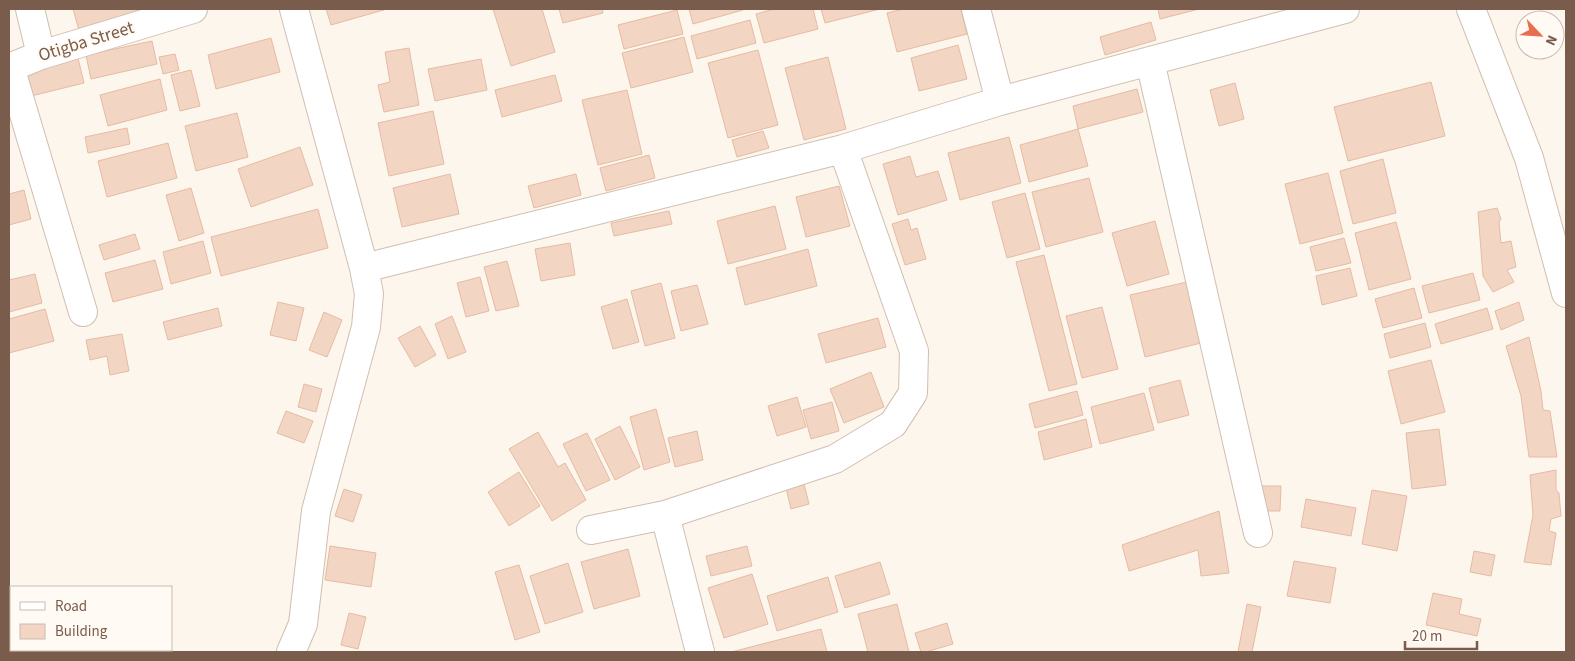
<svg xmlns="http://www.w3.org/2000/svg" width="1575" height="661" font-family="'Source Sans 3',sans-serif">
  <rect width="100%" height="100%" fill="#fdf6ec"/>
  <!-- building -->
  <path fill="#f3d5c3" stroke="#e6bba3" d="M73 9H149L79 30Z
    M326 9H387L331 25Z
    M493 9H542L555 52 511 66Z
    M559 9H602L603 13 563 23Z
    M689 9H743V10L693 24Z
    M774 9H813L818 29 764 43 756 14Z
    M821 9H880L825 23Z
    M903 9H961L967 34 897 52 887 13Z
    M1158 9H1199L1160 19Z
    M677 10 683 34 624 49 618 25Z
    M750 20 756 43 697 59 691 36Z
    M1151 22 1156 40 1105 55 1100 37Z
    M684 37 693 72 631 88 622 53Z
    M271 38 280 72 216 89 208 55Z
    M152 41 157 64 91 79 86 55Z
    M958 45 967 79 919 91 911 58Z
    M409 48 419 105 384 112 378 85 390 82 385 52Z
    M758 50 778 125 728 138 708 63Z
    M175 54 179 70 163 74 159 57Z
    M828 57 846 129 804 140 785 68Z
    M78 58 84 83 31 96 26 72Z
    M481 59 487 90 435 101 428 69Z
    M191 70 200 106 180 111 171 75Z
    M555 75 562 101 502 117 495 90Z
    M160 79 167 110 108 126 100 95Z
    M1431 82 1445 136 1348 161 1334 107Z
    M1235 83 1244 119 1219 126 1210 90Z
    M1137 89 1143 112 1078 129 1073 106Z
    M627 90 642 154 598 165 582 100Z
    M433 111 444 164 389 176 378 123Z
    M237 113 248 157 196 171 185 126Z
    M127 128 130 144 88 153 85 137Z
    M1078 129 1088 166 1029 182 1020 145Z
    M763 131 769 148 737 157 732 140Z
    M1009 137 1021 183 960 200 948 153Z
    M168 143 177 178 107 197 98 161Z
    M300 147 313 185 251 207 238 169Z
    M649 155 655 178 606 191 600 168Z
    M910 156 916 177 938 171 947 200 898 215 883 164Z
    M1383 159 1396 213 1353 224 1340 171Z
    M1328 173 1343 233 1300 244 1285 184Z
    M450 174 459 214 402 227 393 188Z
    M576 174 581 195 534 208 528 186Z
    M1089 178 1103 232 1046 247 1032 192Z
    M839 186 850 226 806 237 796 197Z
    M191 188 204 233 179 241 166 195Z
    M24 190 31 219 9 225V194Z
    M1025 193 1040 249 1007 258 992 202Z
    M775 206 786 249 728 264 717 221Z
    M1497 208 1501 219 1499 222 1501 243 1511 241 1516 267 1507 270 1514 282 1493 292 1483 276 1478 212Z
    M318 209 328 248 221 276 211 237Z
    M669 211 672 224 614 236 611 223Z
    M908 219 911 230 917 228 926 259 905 265 892 224Z
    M1155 221 1169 274 1127 286 1112 233Z
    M1396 222 1411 279 1369 290 1355 233Z
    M135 234 140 249 104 260 99 245Z
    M1344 238 1351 263 1316 271 1310 247Z
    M203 241 211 273 171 284 163 252Z
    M570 243 575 275 541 281 535 249Z
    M808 249 817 286 745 305 736 268Z
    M1044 255 1077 384 1049 391 1016 262Z
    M155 260 163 289 113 302 105 273Z
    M507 261 519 306 496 311 484 267Z
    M1350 268 1357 296 1322 305 1316 276Z
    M1473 273 1480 300 1429 313 1422 286Z
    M35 274 42 303 9 312V280Z
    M480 277 489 311 466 317 457 283Z
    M1187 282 1201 343 1145 357 1130 295Z
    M661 283 675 338 645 346 631 291Z
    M697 285 708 324 681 331 671 291Z
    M1414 288 1422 318 1383 328 1375 299Z
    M627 299 639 342 613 349 601 307Z
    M278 302 304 308 296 341 270 335Z
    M1519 302 1524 320 1501 330 1495 311Z
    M1102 307 1118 369 1082 378 1066 316Z
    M218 308 222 326 168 340 163 322Z
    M1487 308 1493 329 1441 344 1435 324Z
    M45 309 54 341 9 353V319Z
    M324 312 342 320 327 357 309 350Z
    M452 316 466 352 448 359 435 324Z
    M878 318 886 347 826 363 818 334Z
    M1425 323 1431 347 1390 358 1384 334Z
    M420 326 436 355 415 367 398 338Z
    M122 334 129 371 110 375 107 356 90 360 86 340Z
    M1529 337 1541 391 1543 410 1550 411 1557 457H1529L1521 396 1506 346Z
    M1431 360 1445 412 1401 424 1388 371Z
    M871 372 884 407 844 423 830 389Z
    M1180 380 1189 415 1158 423 1149 388Z
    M304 384 322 389 316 412 298 407Z
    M1077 391 1083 415 1035 428 1029 404Z
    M1144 393 1154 430 1100 444 1091 407Z
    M797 397 806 427 777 436 768 406Z
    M832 402 839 431 811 439 803 410Z
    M656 409 670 462 644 470 630 417Z
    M286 411 313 421 304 443 277 433Z
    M1086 419 1092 447 1044 460 1038 432Z
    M620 426 640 467 615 480 595 439Z
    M1439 429 1446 485 1412 489 1406 433Z
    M697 431 703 460 675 467 668 438Z
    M538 432 558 467 565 463 586 500 552 521 509 449Z
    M587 433 610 480 586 491 563 444Z
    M1556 470V490L1559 493 1561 516 1551 519 1549 531 1556 533 1551 565 1524 562 1533 515 1530 475Z
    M519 472 540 506 509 526 488 492Z
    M804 484 809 504 791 509 786 488Z
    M1259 486H1281L1280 511H1258Z
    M344 489 362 495 353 522 335 516Z
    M1372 490 1407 496 1397 551 1362 544Z
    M1306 499 1356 508 1351 536 1301 527Z
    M1219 511 1229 573 1201 576 1198 550 1129 571 1122 545Z
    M330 546 376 553 371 587 325 580Z
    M747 546 752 566 711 576 706 556Z
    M628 549 640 596 594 609 581 562Z
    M1474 551 1495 555 1491 576 1470 572Z
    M1294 561 1336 568 1330 603 1287 596Z
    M880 562 890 594 845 608 835 576Z
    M568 563 583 612 545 624 530 576Z
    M519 565 540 632 515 640 495 572Z
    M752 574 768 624 724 638 708 588Z
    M828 577 838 612 777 631 767 596Z
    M1433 593 1462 599 1459 614 1481 619 1477 636 1426 625Z
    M897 604 909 652H868L858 614Z
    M1247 604 1261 607 1252 652H1238Z
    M349 613 366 617 358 649 341 645Z
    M947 623 953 644 926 652H921L915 633Z
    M821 629 827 652H731Z"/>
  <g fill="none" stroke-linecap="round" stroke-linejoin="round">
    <!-- minor casing -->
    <g stroke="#d1beb0" stroke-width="30">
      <path id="minor" d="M30 9 41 55
        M976 9 1000 101
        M1471 9 1529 158 1566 293
        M1150 61 1258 533
        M10 67 83 312
        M9 68 41 55 193 9
        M364 268 843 149 1000 101 1345 9
        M665 515 700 652
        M591 530 665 515 835 459 893 424 913 393 914 351 843 149
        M291 652 303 624 316 511 366 327 369 294 364 268 294 9"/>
    </g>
    <!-- minor -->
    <use href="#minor" stroke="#fff" stroke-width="28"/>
  </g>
  <g text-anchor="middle" stroke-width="4" stroke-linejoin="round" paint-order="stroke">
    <!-- street labels -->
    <g font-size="18" fill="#7a5c4d" stroke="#fffaf3">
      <text transform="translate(86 41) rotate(-17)" y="6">Otigba Street</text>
    </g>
  </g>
  <!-- border -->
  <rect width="1575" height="661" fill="none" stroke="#7a5c4d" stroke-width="20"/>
  <!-- legend -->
  <rect x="10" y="586" width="162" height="65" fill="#fffaf3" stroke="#cabbb1"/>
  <rect x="20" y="602" width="25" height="8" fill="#ffffff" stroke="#cabbb1"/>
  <text x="55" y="611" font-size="15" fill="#7a5c4d">Road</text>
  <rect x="20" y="624" width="25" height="15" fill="#f3d5c3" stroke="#cabbb1"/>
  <text x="55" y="636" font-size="15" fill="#7a5c4d">Building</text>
  <!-- north arrow -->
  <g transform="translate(1540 35) rotate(115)"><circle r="24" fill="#fffaf3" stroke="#cabbb1"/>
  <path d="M0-4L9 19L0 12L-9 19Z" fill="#e76f51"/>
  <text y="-8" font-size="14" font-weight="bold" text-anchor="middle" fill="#7a5c4d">N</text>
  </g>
  <!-- scale -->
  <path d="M1405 641v8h72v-8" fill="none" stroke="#7a5c4d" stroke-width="2.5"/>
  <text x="1412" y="641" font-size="15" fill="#7a5c4d" stroke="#fffaf3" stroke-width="4" paint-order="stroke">20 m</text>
</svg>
